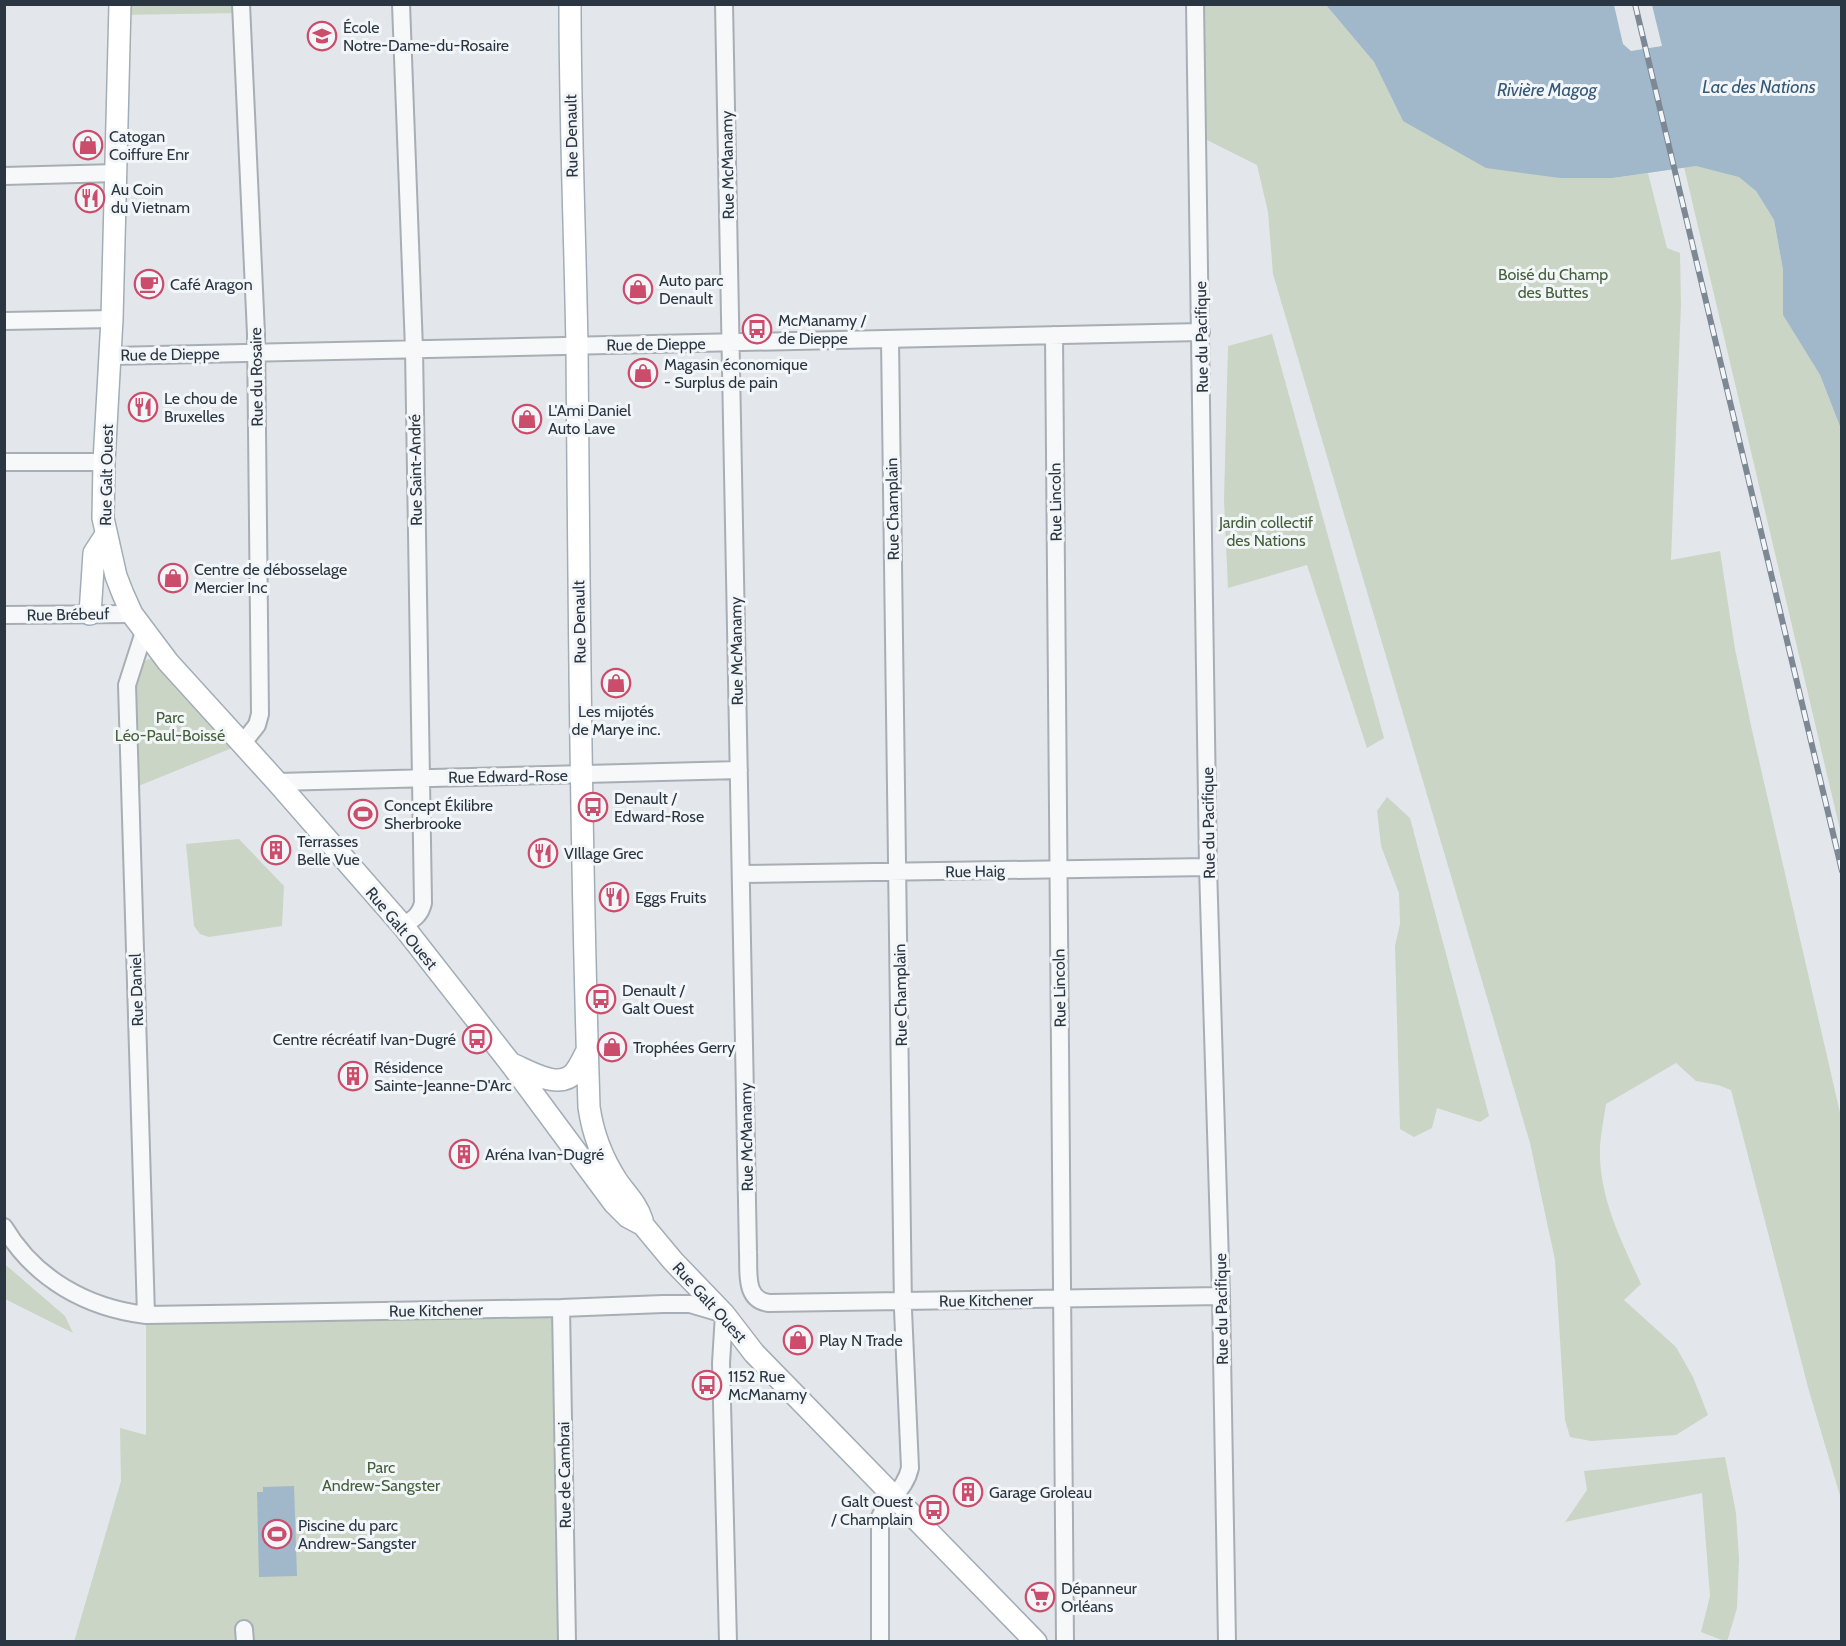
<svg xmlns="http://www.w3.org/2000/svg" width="1846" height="1646" font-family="Cabin,sans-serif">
  <rect width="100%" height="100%" fill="#e3e7eb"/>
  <!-- green -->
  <path fill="#cad5c5" d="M120 5H241V13L120 15Z
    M1195 5H1326L1374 62 1403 121 1560 178H1613L1648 173 1667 248 1680 253 1681 304 1671 560 1720 551 1735 649 1752 730 1841 1117V1499L1809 1391 1731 1090 1718 1085 1696 1081 1676 1063 1606 1104C1604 1118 1601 1132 1600 1146 1598 1196 1621 1240 1641 1284L1624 1300 1676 1347 1693 1377 1708 1415 1676 1435 1591 1441 1570 1437 1565 1420 1555 1260 1530 1143 1273 274 1268 212 1257 165 1197 135Z
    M1696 166 1739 176 1756 191 1774 220 1783 270V315L1820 375 1841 429V834L1684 167Z
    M1272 334 1384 738 1367 748 1307 565 1228 588 1224 500 1228 346Z
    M149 659 168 662 242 744 131 789 134 666Z
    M1387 797 1410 818 1489 1116 1480 1122 1437 1108 1432 1128 1414 1137 1400 1129 1395 946 1400 924 1399 893 1381 846 1377 811Z
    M239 839 284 886 282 926 209 937 200 934 194 926 186 844Z
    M7 1266 65 1316 73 1333 5 1299V1267Z
    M561 1308 567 1641 74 1642 121 1481 120 1428 146 1435V1315Z
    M1725 1457 1736 1513 1739 1559 1737 1608 1727 1642 1701 1632 1710 1596 1702 1493 1565 1522 1587 1490 1584 1471Z"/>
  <!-- water -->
  <path fill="#a0b8ca" d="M1326 5H1614L1623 44 1631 51 1662 46 1652 5H1841V429L1820 375 1783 315V270L1774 220 1756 191 1739 177 1696 166 1613 178H1560L1486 168 1403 121 1374 62Z
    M294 1486 297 1576 259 1577 257 1492H263V1487Z"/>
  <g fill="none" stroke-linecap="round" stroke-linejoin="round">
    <!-- minor casing -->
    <g stroke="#a8aeb5" stroke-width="20">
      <path id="minor" d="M241 4 256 334 260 714 257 725 242 744
        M401 4 414 349 423 903C420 916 413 919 403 926
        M724 4 748 1253C749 1272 744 1300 769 1303L1221 1296
        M1195 4 1208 867 1221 1296 1227 1642
        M4 176 116 173
        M4 321 112 319
        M1054 335 1065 1642
        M111 356 1201 332
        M4 462H104
        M4 615 132 614
        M144 632 127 685 146 1315
        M277 782 739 770
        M741 874 1208 867
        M4 1227C35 1279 87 1308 146 1315L561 1308 663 1304H690L724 1314 721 1363 728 1642
        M561 1308 567 1642
        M244 1629 245 1642
        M880 1642V1517C889 1497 905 1490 910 1468L903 1310 890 339"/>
    </g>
    <!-- major casing -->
    <g stroke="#a3adb7" stroke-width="24">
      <path id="major" d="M120 4 112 319 104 462 103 518 116 576 123 594 132 614 168 662 277 782 403 926 511 1064 614 1203 628 1217 643 1225 673 1261 724 1314 754 1353 1036 1642
        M570 4C570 119 575 234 577 348 579 601 581 854 589 1107 593 1135 602 1158 617 1181 626 1194 637 1204 642 1220
        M90 614 94 553 105 536
        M512 1064C529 1071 560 1091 575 1072 580 1066 583 1058 587 1051"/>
    </g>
    <!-- minor -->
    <use href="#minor" stroke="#f6f8f9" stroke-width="16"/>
    <!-- major -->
    <use href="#major" stroke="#fff" stroke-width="21"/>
    <!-- rail casing -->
    <g stroke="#7d8895" stroke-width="6">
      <path id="rail" d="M1635 4 1842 871"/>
    </g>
    <!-- rail -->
    <use href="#rail" stroke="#f3f6f8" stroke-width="4" stroke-dasharray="11" stroke-linecap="butt"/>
  </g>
  <!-- icons -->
  <defs>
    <g id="school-ring" transform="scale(1.5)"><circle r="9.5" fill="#f3f6f8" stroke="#cc4c6c" stroke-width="1.5"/><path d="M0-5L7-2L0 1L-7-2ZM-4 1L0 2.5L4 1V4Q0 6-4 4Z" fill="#cc4c6c"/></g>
    <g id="shop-ring" transform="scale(1.5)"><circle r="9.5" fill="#f3f6f8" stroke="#cc4c6c" stroke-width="1.5"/><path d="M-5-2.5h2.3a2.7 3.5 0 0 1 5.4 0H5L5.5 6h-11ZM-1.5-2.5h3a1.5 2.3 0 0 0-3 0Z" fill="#cc4c6c"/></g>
    <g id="restaurant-ring" transform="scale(1.5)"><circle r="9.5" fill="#f3f6f8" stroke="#cc4c6c" stroke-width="1.5"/><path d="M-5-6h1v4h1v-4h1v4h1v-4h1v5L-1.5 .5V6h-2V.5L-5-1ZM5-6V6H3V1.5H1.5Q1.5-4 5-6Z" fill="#cc4c6c"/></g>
    <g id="cafe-ring" transform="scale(1.5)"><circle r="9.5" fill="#f3f6f8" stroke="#cc4c6c" stroke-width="1.5"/><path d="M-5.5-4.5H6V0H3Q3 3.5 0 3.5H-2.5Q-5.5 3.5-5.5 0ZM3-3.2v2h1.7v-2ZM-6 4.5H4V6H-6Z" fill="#cc4c6c"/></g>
    <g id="bus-ring" transform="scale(1.5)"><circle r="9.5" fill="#f3f6f8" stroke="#cc4c6c" stroke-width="1.5"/><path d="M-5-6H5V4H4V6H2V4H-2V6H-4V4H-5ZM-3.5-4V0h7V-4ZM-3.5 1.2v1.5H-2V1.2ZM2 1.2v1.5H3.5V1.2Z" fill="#cc4c6c"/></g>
    <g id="stadium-ring" transform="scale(1.5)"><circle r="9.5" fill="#f3f6f8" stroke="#cc4c6c" stroke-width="1.5"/><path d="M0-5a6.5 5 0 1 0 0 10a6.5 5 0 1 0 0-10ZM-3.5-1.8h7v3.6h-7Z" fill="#cc4c6c"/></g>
    <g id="building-ring" transform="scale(1.5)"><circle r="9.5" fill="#f3f6f8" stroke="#cc4c6c" stroke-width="1.5"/><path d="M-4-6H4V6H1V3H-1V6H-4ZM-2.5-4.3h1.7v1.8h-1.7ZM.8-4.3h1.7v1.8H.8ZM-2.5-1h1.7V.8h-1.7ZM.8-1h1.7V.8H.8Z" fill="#cc4c6c"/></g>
    <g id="supermarket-ring" transform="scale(1.5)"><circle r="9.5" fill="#f3f6f8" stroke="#cc4c6c" stroke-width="1.5"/><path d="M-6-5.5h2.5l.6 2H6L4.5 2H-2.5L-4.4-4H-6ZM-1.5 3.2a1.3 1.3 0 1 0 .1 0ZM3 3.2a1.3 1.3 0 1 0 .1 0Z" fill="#cc4c6c"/></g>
  </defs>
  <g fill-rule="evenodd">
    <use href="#school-ring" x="322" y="36"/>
    <use href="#shop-ring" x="88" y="145"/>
    <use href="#restaurant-ring" x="90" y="198"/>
    <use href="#cafe-ring" x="149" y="284"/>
    <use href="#shop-ring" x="638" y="289"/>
    <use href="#bus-ring" x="757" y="329"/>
    <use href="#shop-ring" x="643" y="373"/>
    <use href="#restaurant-ring" x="143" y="407"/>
    <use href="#shop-ring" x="527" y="419"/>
    <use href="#shop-ring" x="173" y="578"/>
    <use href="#shop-ring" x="616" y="683"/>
    <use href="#bus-ring" x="593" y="807"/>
    <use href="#stadium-ring" x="363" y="814"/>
    <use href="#building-ring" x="276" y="850"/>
    <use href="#restaurant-ring" x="543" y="853"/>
    <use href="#restaurant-ring" x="614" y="897"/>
    <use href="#bus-ring" x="601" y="999"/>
    <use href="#bus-ring" x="477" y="1039"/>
    <use href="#shop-ring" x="612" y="1047"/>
    <use href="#building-ring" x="353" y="1076"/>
    <use href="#building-ring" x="464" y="1154"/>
    <use href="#shop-ring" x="798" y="1340"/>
    <use href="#bus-ring" x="707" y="1385"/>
    <use href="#building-ring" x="968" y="1492"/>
    <use href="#bus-ring" x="934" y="1510"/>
    <use href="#stadium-ring" x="277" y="1534"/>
    <use href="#supermarket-ring" x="1040" y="1597"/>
  </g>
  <g text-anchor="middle" stroke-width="6" stroke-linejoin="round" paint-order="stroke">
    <!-- poi labels -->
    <g font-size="16" fill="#2b3643" stroke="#f3f6f8" text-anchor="start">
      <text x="343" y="33">École<tspan x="343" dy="18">Notre-Dame-du-Rosaire</tspan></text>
      <text x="109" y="142">Catogan<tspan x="109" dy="18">Coiffure Enr</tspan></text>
      <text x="111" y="195">Au Coin<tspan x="111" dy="18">du Vietnam</tspan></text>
      <text x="659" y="286">Auto parc<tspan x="659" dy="18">Denault</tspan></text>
      <text x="170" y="290">Café Aragon</text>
      <text x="778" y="326">McManamy /<tspan x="778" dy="18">de Dieppe</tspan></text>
      <text x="664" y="370">Magasin économique<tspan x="664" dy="18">- Surplus de pain</tspan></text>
      <text x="164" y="404">Le chou de<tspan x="164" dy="18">Bruxelles</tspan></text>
      <text x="548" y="416">L'Ami Daniel<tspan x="548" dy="18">Auto Lave</tspan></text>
      <text x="194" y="575">Centre de débosselage<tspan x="194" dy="18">Mercier Inc</tspan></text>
      <text x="616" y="717" text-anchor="middle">Les mijotés<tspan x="616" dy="18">de Marye inc.</tspan></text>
      <text x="614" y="804">Denault /<tspan x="614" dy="18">Edward-Rose</tspan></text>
      <text x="384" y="811">Concept Ékilibre<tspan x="384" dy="18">Sherbrooke</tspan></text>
      <text x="297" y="847">Terrasses<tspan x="297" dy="18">Belle Vue</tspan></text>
      <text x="564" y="859">VIllage Grec</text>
      <text x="635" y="903">Eggs Fruits</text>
      <text x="622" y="996">Denault /<tspan x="622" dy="18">Galt Ouest</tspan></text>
      <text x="456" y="1045" text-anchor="end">Centre récréatif Ivan-Dugré</text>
      <text x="633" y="1053">Trophées Gerry</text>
      <text x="374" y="1073">Résidence<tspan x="374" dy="18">Sainte-Jeanne-D'Arc</tspan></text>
      <text x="485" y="1160">Aréna Ivan-Dugré</text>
      <text x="819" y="1346">Play N Trade</text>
      <text x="728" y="1382">1152 Rue<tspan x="728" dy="18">McManamy</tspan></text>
      <text x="989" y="1498">Garage Groleau</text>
      <text x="913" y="1507" text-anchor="end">Galt Ouest<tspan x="913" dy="18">/ Champlain</tspan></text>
      <text x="298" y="1531">Piscine du parc<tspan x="298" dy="18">Andrew-Sangster</tspan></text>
      <text x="1061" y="1594">Dépanneur<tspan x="1061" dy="18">Orléans</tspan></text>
    </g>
    <!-- street labels -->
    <g font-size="16" fill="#2b3643" stroke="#f3f6f8">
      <text transform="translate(571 136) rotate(-91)" y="6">Rue Denault</text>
      <text transform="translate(727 165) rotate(-91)" y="6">Rue McManamy</text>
      <text transform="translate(1201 337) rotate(-91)" y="6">Rue du Pacifique</text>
      <text transform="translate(656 344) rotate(-1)" y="6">Rue de Dieppe</text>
      <text transform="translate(170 354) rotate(-1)" y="6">Rue de Dieppe</text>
      <text transform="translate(256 377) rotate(-91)" y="6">Rue du Rosaire</text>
      <text transform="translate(415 470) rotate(-91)" y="6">Rue Saint-André</text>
      <text transform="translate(106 475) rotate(-89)" y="6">Rue Galt Ouest</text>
      <text transform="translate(1055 502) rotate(-91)" y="6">Rue Lincoln</text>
      <text transform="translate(892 509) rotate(-91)" y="6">Rue Champlain</text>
      <text transform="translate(68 614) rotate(-1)" y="6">Rue Brébeuf</text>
      <text transform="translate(579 622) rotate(-91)" y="6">Rue Denault</text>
      <text transform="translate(736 651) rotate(-91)" y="6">Rue McManamy</text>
      <text transform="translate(508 776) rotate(-1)" y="6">Rue Edward-Rose</text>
      <text transform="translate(1208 823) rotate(-91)" y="6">Rue du Pacifique</text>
      <text transform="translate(975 871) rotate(-1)" y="6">Rue Haig</text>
      <text transform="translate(402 928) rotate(50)" y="6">Rue Galt Ouest</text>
      <text transform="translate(1059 988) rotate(-91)" y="6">Rue Lincoln</text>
      <text transform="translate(136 990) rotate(-92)" y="6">Rue Daniel</text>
      <text transform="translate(900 995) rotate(-91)" y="6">Rue Champlain</text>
      <text transform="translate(746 1137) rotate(-91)" y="6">Rue McManamy</text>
      <text transform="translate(986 1300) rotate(-1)" y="6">Rue Kitchener</text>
      <text transform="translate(710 1302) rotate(48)" y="6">Rue Galt Ouest</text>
      <text transform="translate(1221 1309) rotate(-91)" y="6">Rue du Pacifique</text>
      <text transform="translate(436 1310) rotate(-1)" y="6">Rue Kitchener</text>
      <text transform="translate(564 1475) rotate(-91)" y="6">Rue de Cambrai</text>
    </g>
    <!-- park labels -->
    <g font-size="16" fill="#445f39" stroke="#f3f6f8">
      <text x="1553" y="280">Boisé du Champ<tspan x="1553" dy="18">des Buttes</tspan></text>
      <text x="1266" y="528">Jardin collectif<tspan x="1266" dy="18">des Nations</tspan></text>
      <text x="170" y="723">Parc<tspan x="170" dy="18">Léo-Paul-Boissé</tspan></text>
      <text x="381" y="1473">Parc<tspan x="381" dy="18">Andrew-Sangster</tspan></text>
    </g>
    <!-- water labels -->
    <g font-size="18" font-style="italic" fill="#365977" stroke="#f3f6f8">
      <text x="1759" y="93">Lac des Nations</text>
      <text x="1547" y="96">Rivière Magog</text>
    </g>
  </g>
  <!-- border -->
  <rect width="1846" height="1646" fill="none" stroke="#2b3643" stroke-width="12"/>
</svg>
